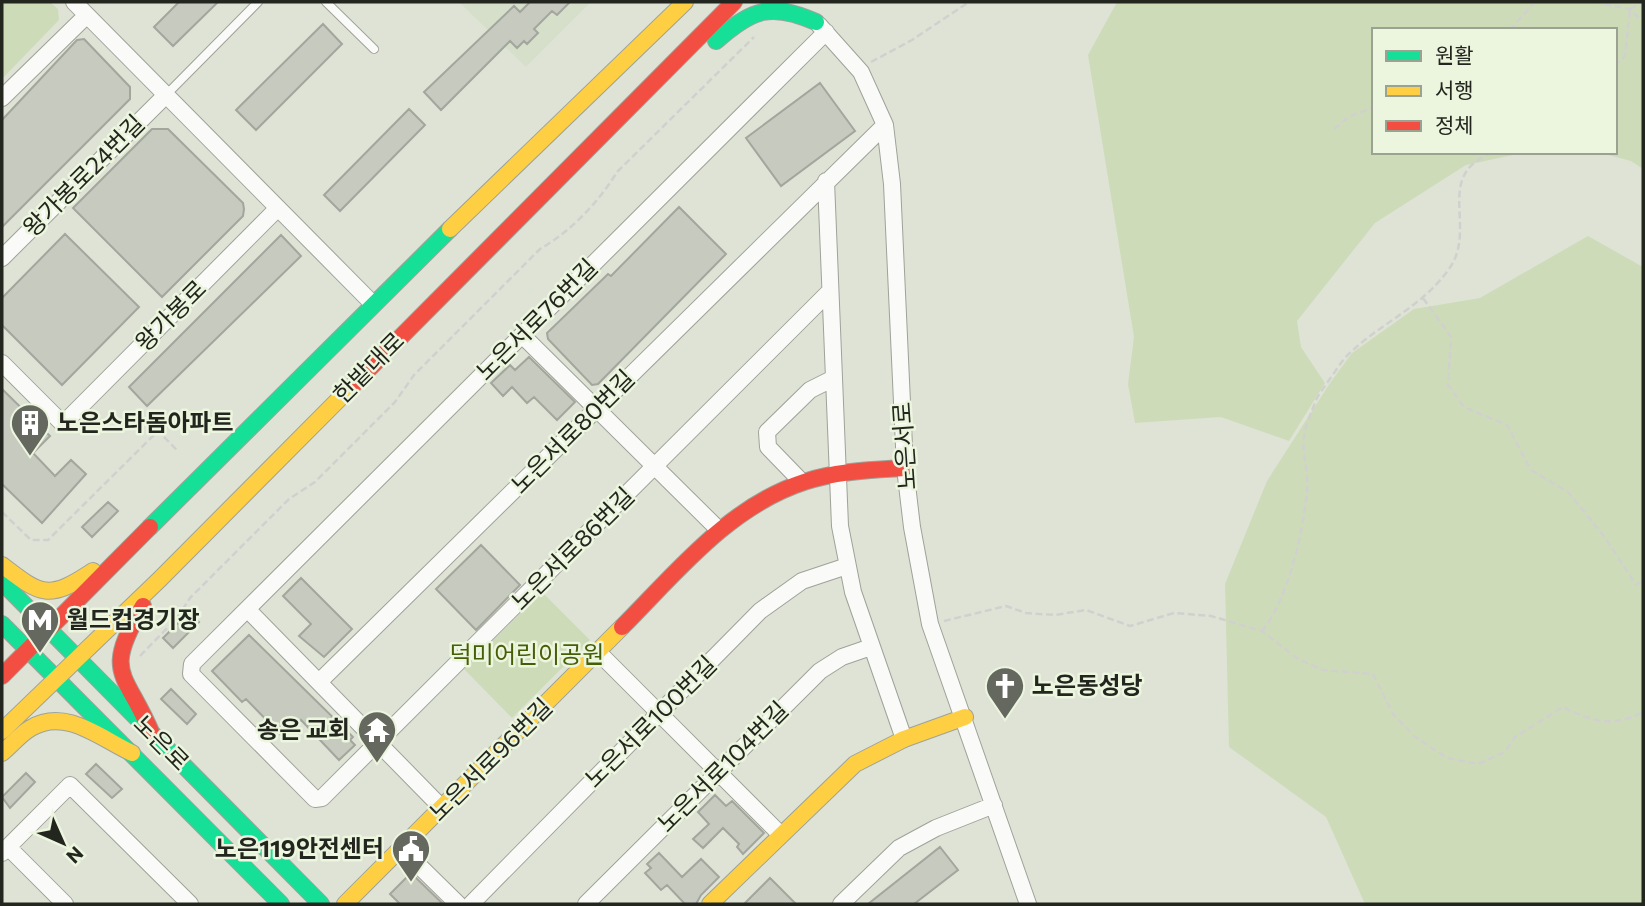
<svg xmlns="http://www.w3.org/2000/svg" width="1645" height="906" font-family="Commissioner,'Noto Sans KR',sans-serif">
  <rect width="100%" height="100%" fill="#dee3d6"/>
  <!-- built -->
  <path fill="#d6dfc9" d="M459 2H591L526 67Z"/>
  <!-- green -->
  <path fill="#cedbb9" d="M2 2H50L58 9 59 20 2 79Z
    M1117 2H1643V169L1631 161 1597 152H1615V30H1374V152H1527L1466 165 1375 223 1297 321 1301 347 1325 383 1289 441 1221 417 1135 423 1128 384 1134 337 1088 55Z
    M1588 236 1643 267V904H1365L1326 817 1229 747 1225 584 1267 481 1330 383 1352 353 1414 309 1480 298Z
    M542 592 590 640 512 718 464 669Z"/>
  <!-- building -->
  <path fill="#c6cabf" stroke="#a3a69d" stroke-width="2" d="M179 2H218L173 46 154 27Z
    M530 2H570L557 15 552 11 534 29 538 33 527 44 524 41 517 48 510 41 441 110 424 92 514 6 520 12Z
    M323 24 342 44 256 130 236 110Z
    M84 39 130 87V99L2 227V120L77 40Z
    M820 83 855 131 781 186 746 138Z
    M409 109 425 125 340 211 324 195Z
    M152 129H168L243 203 244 209 243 216 162 297 73 208Z
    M679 207 726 254 598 384 592 385 548 339 547 333 608 274 611 276Z
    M65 234 139 307 62 385 2 325V298Z
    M281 235 301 256 147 406 129 387Z
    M529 357 575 402 557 420 534 397 527 403 512 387 503 396 491 383 510 365 515 370Z
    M2 389 50 436 33 453 55 476 71 460 86 474 42 523 2 484Z
    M108 502 118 511 92 537 82 527Z
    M481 545 520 585 476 630 436 589Z
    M301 578 352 629 324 657 299 636 311 624 283 596Z
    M189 612 199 622 173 648 163 638Z
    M249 635 353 737 350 740 355 745 339 760 301 720 283 737 246 699 242 702 212 671Z
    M171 689 196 714 187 724 161 699Z
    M96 764 122 789 112 798 86 774Z
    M26 773 35 782 10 808 2 797Z
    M715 795 726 806 732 801 764 833 743 854 737 847 739 844 723 828 703 848 693 839 709 824 698 812Z
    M940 847 958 870 914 904H868Z
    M659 853 682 877 701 859 719 877 701 895 696 904H685L667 885 661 890 645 873 651 868 647 864Z
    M411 873 443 904H400L390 894Z
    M770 878 796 904H744Z"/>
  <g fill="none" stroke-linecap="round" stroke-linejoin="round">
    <!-- lane casing -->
    <g stroke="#9ea298" stroke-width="10">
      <path id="lane" d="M326 2 374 49
        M166 95 258 2"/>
    </g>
    <!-- street casing -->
    <g stroke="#9ea298" stroke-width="18">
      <path id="street" d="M74 2 373 304
        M819 25 861 72 885 125 892 184 905 468 912 527 930 624 1028 904
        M826 32 192 664 191 674 315 799 322 798 828 293
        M2 98 87 15
        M826 181 840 526 853 592 904 739
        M2 258 166 95
        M522 335 719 530
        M2 363 63 424 278 208
        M800 480 768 447 767 432 810 390 832 379
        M248 610 442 808
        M599 653 780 834
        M319 682 885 125
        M8 847 65 904
        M401 848 458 904
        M2 853 70 785 190 904
        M471 904 760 611 802 581 847 566
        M586 904 820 671 842 657 871 647
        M841 904 899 848 936 828 994 805"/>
    </g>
    <!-- fast casing -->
    <g stroke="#9ea298" stroke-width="18">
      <path id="fast" d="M716 41C752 9 771 2 816 22
        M150 527 450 229
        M2 582 321 904
        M2 624 281 904"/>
    </g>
    <!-- slow casing -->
    <g stroke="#9ea298" stroke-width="18">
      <path id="slow" d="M450 229 685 2
        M2 565C41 595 48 601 93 571
        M2 731 160 579 354 384
        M2 753C12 745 20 734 31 728 66 707 101 739 132 753
        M345 904 622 627
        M710 904 855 764 904 739 965 717"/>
    </g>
    <!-- jam casing -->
    <g stroke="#9ea298" stroke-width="18">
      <path id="jam" d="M354 384 734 2
        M143 606C102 675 125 670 152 734
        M622 627C676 573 728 507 804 482 836 471 872 470 905 468
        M2 676 150 527"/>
    </g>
    <!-- path -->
    <path stroke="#d0d1ce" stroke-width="2.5" stroke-dasharray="7 3.5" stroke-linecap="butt" d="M1594 2 1630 9 1643 22
      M1630 9 1643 2
      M1510 30 1535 2
      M871 62 912 40 969 2
      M1615 66 1625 56 1630 9
      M1334 129 1348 117 1374 107
      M1423 298 1451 337 1448 385 1464 407 1507 425 1531 470 1568 492 1604 536 1636 585 1643 581
      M2 512 31 540H48L158 431 178 451
      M944 621 1006 606 1026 613 1055 615 1086 610 1130 626 1174 613 1211 616 1262 631 1298 659 1323 670 1373 674 1393 714 1414 736 1447 758 1478 764 1505 752 1515 737 1563 707C1590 721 1614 728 1643 712
      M1262 631C1288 599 1303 533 1307 491 1309 474 1302 455 1304 438 1305 426 1311 413 1315 403 1318 394 1324 388 1329 380 1336 371 1343 358 1352 351 1383 322 1423 306 1449 269 1479 227 1431 174 1495 152
      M140 656 177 618 190 598 289 499 315 482 395 402 414 375 540 249C571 231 598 203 617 172L754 37"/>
    <!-- lane -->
    <use href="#lane" stroke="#fafbf9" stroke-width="8"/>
    <!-- street -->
    <use href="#street" stroke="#fafbf9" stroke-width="16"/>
    <!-- fast -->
    <use href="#fast" stroke="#16e098" stroke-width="16"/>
    <!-- slow -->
    <use href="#slow" stroke="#ffcf43" stroke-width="16"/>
    <!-- jam -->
    <use href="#jam" stroke="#f24e42" stroke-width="16"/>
  </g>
  <!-- icons -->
  <defs>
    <g id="building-pin" transform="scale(2.0125)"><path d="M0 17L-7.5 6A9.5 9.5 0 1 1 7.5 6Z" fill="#64685e" stroke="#ecf5de"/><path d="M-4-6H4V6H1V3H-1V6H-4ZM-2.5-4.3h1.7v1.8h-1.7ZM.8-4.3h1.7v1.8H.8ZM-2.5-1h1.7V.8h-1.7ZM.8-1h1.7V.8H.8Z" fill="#fff"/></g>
    <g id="metro-pin" transform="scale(2.0125)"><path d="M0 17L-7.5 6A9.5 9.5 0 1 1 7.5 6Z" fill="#64685e" stroke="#ecf5de"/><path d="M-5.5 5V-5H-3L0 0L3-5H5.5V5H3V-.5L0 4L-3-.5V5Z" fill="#fff"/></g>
    <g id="church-pin" transform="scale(2.0125)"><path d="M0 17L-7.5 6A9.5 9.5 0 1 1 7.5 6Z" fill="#64685e" stroke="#ecf5de"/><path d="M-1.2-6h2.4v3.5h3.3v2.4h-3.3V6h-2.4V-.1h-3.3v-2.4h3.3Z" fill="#fff"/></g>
    <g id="temple-pin" transform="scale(2.0125)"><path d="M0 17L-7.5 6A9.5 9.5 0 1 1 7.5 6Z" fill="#64685e" stroke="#ecf5de"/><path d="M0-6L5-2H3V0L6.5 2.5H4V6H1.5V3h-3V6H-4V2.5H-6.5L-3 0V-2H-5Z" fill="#fff"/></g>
    <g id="civic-pin" transform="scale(2.0125)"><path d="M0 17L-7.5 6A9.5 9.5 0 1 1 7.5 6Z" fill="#64685e" stroke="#ecf5de"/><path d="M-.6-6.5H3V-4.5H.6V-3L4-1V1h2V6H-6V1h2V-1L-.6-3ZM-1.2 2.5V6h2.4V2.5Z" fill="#fff"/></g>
  </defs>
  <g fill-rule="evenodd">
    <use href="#building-pin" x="30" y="423"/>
    <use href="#metro-pin" x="40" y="620"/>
    <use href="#church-pin" x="1005" y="686"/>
    <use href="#temple-pin" x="377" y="730"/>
    <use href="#civic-pin" x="411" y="849"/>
  </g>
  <g text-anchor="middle" stroke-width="5" stroke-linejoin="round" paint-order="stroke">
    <!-- street labels -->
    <g font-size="24" fill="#23261e" stroke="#ecf5de">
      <text transform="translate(84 176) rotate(-45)" y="8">왕가봉로24번길</text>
      <text transform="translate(171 316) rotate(-45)" y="8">왕가봉로</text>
      <text transform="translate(537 320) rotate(-45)" y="8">노은서로76번길</text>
      <text transform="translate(369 368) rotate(-45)" y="8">한밭대로</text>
      <text transform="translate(573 432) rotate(-45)" y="8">노은서로80번길</text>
      <text transform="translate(905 446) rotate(-94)" y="8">노은서로</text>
      <text transform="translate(573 549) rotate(-45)" y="8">노은서로86번길</text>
      <text transform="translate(651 722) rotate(-45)" y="8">노은서로100번길</text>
      <text transform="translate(161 743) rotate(45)" y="8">노은로</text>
      <text transform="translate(491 760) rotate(-45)" y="8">노은서로96번길</text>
      <text transform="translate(723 767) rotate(-45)" y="8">노은서로104번길</text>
    </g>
    <!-- poi labels -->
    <g font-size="24" font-weight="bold" fill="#23261e" stroke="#ecf5de" text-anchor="start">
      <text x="57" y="431">노은스타돔아파트</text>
      <text x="67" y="628">월드컵경기장</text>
      <text x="1032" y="694">노은동성당</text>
      <text x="350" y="738" text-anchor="end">송은 교회</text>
      <text x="384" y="857" text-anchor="end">노은119안전센터</text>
    </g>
    <!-- park labels -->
    <g font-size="24" fill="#475e08" stroke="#ecf5de">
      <text x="527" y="663">덕미어린이공원</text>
    </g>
  </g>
  <!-- border -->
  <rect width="1645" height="906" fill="none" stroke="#23261e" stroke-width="7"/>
  <!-- legend -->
  <rect x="1372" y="28" width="245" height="126" fill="#ecf5de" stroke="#9ca291" stroke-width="2"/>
  <rect x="1386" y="51" width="35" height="10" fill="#16e098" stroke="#9ca291" stroke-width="2"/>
  <text x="1435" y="63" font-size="21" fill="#23261e">원활</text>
  <rect x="1386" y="86" width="35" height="10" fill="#ffcf43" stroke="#9ca291" stroke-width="2"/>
  <text x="1435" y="98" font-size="21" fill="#23261e">서행</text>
  <rect x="1386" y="121" width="35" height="10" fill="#f24e42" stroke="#9ca291" stroke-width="2"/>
  <text x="1435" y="133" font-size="21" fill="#23261e">정체</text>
  <!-- north arrow -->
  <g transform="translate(63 843) rotate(135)" stroke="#ecf5de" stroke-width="5" paint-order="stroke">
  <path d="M0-5L12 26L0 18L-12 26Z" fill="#23261e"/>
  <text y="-10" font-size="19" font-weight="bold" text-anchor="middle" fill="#23261e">N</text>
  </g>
</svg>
